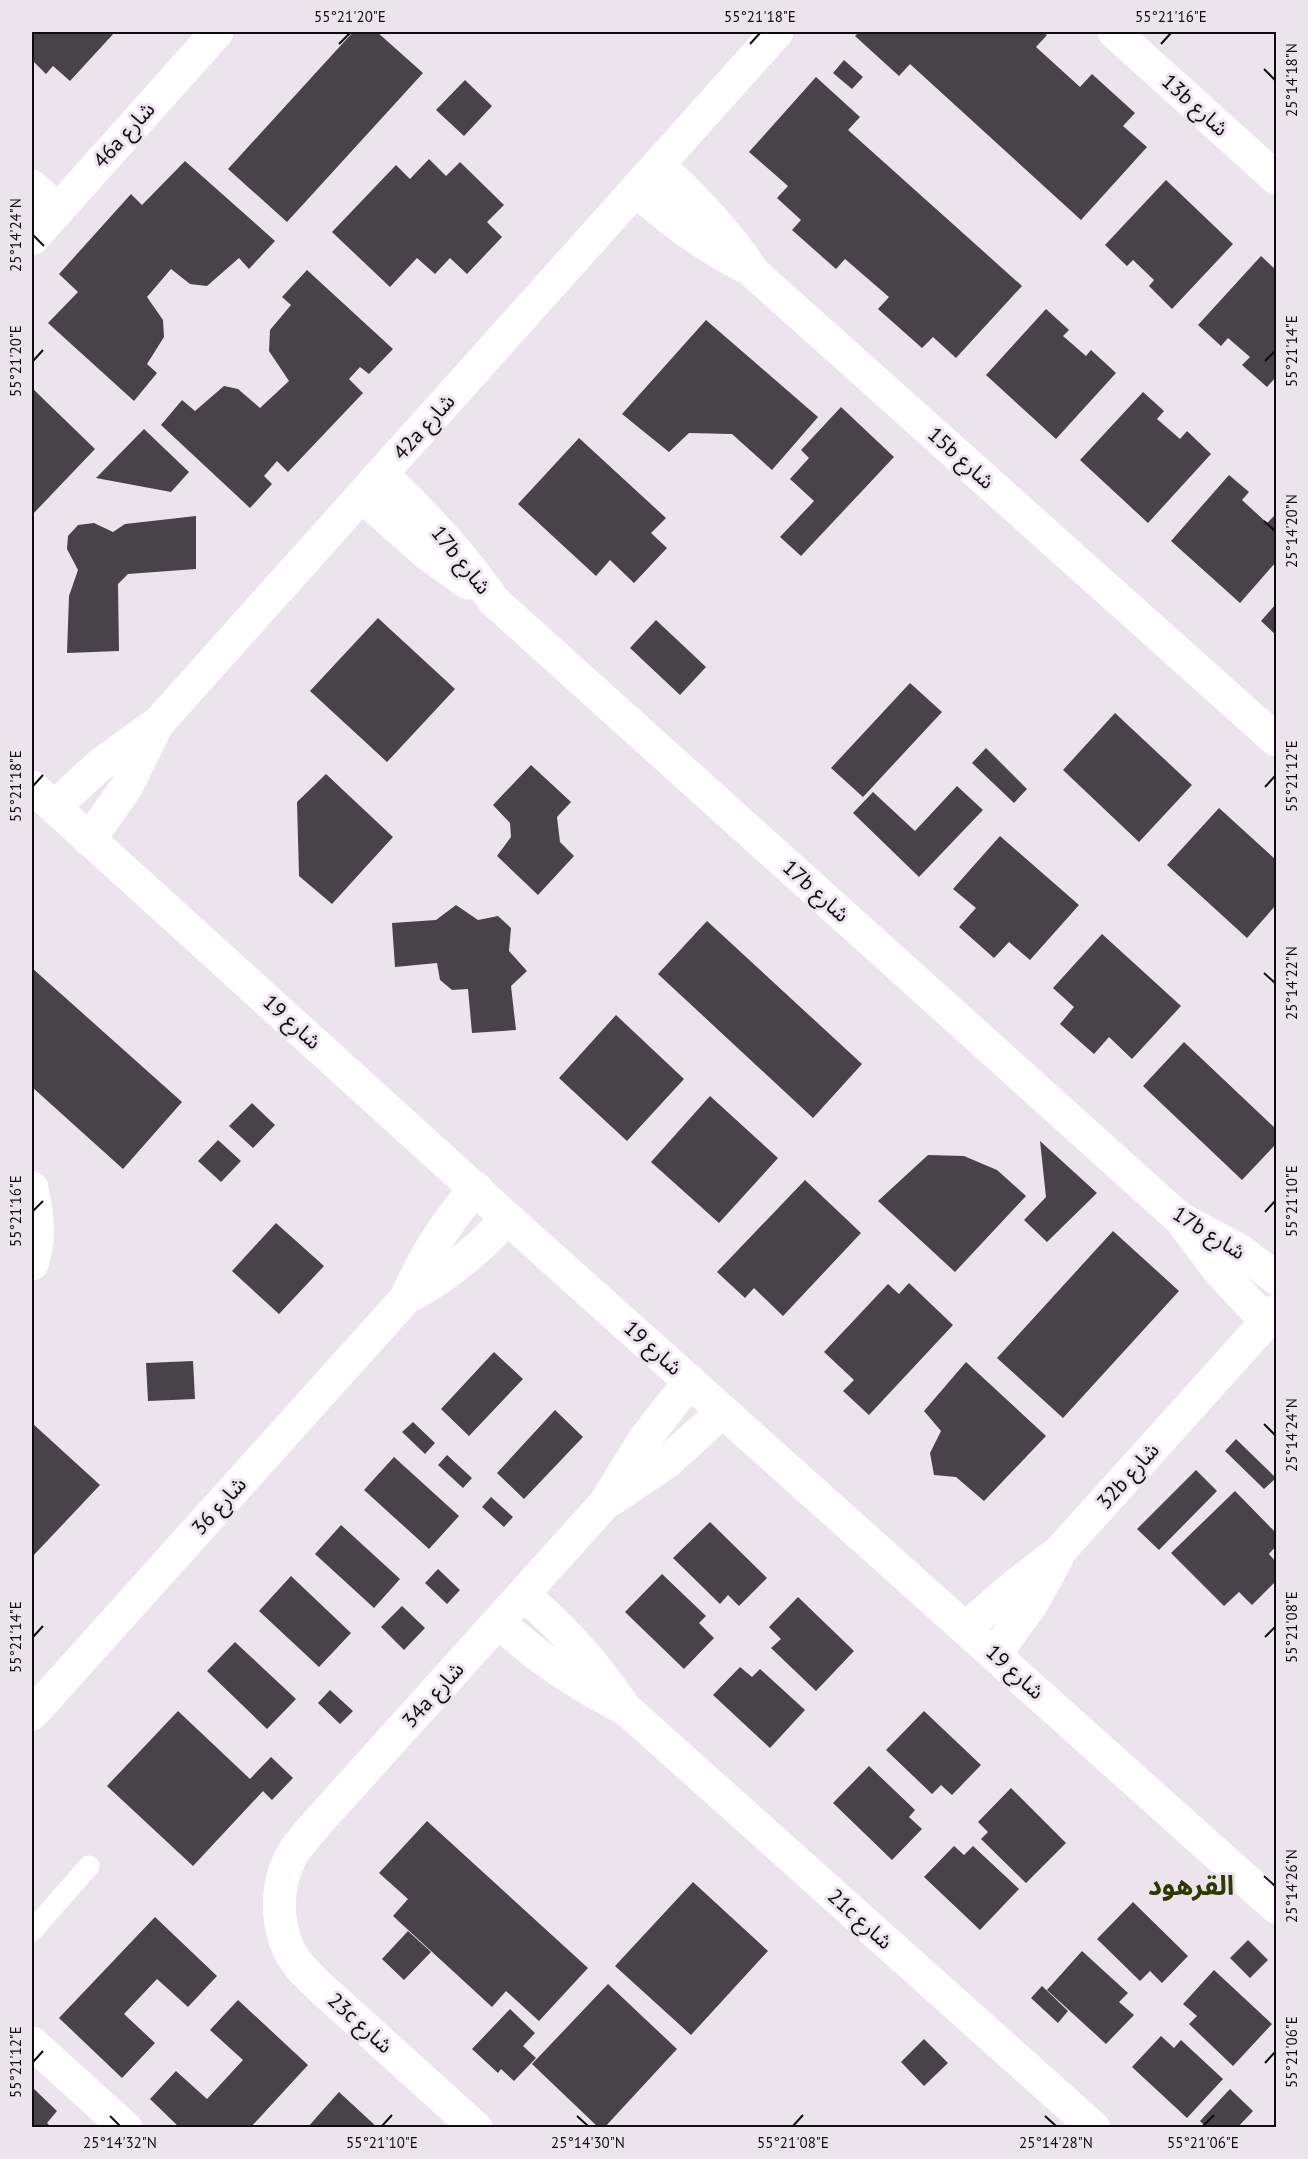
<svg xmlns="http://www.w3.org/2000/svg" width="1308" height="2159" font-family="'PT Sans','Noto Sans Arabic',sans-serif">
  <rect width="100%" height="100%" fill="#ebe4ed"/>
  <!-- building -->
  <path fill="#484249" d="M32 32H115L70 81 53 66 46 74 32 60Z
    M353 32H377L423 73 287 222 228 169Z
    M859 32H1043L1047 35 1036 47 1080 87 1092 74 1135 113 1123 126 1147 147 1081 220 910 64 899 76 855 36Z
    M844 60 863 77 852 89 833 73Z
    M816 77 860 117 848 130 1022 286 956 358 933 337 922 348 878 309 889 297 845 259 836 269 792 230 801 220 777 198 788 186 749 152Z
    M465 80 492 106 464 136 436 110Z
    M429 159 446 176 460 162 504 205 487 222 502 237 467 274 450 258 435 274 417 258 390 287 332 232 396 165 410 179Z
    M185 161 275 241 249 269 239 258 207 286 190 284 171 269 147 297 163 320 164 337 147 364 157 373 134 401 48 323 78 292 59 274 131 194 142 205Z
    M1166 180 1233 244 1172 309 1149 286 1154 280 1133 260 1127 266 1105 245Z
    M1261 256 1276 270V377L1267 387 1242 365 1250 357 1228 338 1221 346 1198 325Z
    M307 270 393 349 369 374 360 367 349 379 363 393 288 472 277 461 264 476 272 484 250 508 161 425 182 400 195 411 224 386 238 389 260 408 289 381 269 351 270 330 291 305 282 297Z
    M1046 309 1069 330 1063 336 1086 356 1091 350 1116 373 1056 439 986 375Z
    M706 320 818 417 772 470 732 434 689 433 669 452 622 414Z
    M32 388 95 449 32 515Z
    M1143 392 1164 411 1157 419 1180 439 1187 431 1211 454 1148 523 1080 460Z
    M841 407 894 457 801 556 780 537 814 501 790 479 809 458 801 450Z
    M144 429 189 472 171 492 96 478Z
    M579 438 666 518 651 533 667 548 634 583 610 560 596 576 518 504Z
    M1229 475 1249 492 1242 500 1267 523 1274 516 1276 518V562L1240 603 1171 541Z
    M196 516V569L128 574 118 584 119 651 67 653 69 596 78 570 67 549 68 536 78 525 94 523 113 532 125 524Z
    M1276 604V635L1261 621Z
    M378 618 455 689 387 762 310 691Z
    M656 620 706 667 680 695 630 648Z
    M910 683 942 712 863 797 831 768Z
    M1115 713 1192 785 1139 842 1063 770Z
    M986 748 1027 789 1014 803 972 763Z
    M531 765 571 802 557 817 560 842 574 856 538 895 497 856 511 837 510 823 493 805Z
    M326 774 393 837 332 904 299 876 297 802Z
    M957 786 983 810 919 877 853 813 873 792 915 831Z
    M1219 808 1276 860V905L1247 938 1167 865Z
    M1000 836 1079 905 1030 960 1009 942 994 958 959 927 976 908 953 889Z
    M456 905 478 920 498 916 511 928 509 951 527 971 511 986 516 1030 472 1033 468 989 452 990 440 980 437 963 395 967 392 923 436 920Z
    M707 921 862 1064 813 1118 658 974Z
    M1102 934 1181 1006 1132 1059 1109 1037 1094 1054 1060 1024 1074 1007 1053 988Z
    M32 968 182 1102 123 1169 32 1087Z
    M616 1015 684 1079 627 1141 559 1078Z
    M1184 1042 1276 1129V1144L1242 1180 1143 1086Z
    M710 1096 778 1158 719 1223 651 1162Z
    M252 1103 275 1125 253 1148 229 1126Z
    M218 1140 241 1161 221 1182 198 1161Z
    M1040 1141 1097 1193 1047 1242 1024 1220 1046 1197Z
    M928 1155 964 1156 997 1170 1026 1196 955 1272 878 1201Z
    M805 1180 861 1233 783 1316 754 1288 745 1298 717 1272Z
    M276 1223 324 1266 279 1314 232 1271Z
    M1113 1231 1179 1291 1063 1418 997 1358Z
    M909 1283 953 1325 869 1415 843 1391 854 1380 824 1352 888 1284 899 1294Z
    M494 1352 523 1379 469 1436 441 1409Z
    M193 1361 195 1399 148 1401 146 1363Z
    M966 1362 1046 1436 984 1501 956 1477 934 1475 930 1453 941 1431 924 1411Z
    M555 1410 583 1437 524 1499 497 1473Z
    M413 1422 435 1443 425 1454 402 1432Z
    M32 1423 100 1485 32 1557Z
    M1236 1439 1276 1478 1264 1489 1225 1451Z
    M447 1455 472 1478 463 1488 438 1465Z
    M394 1457 459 1516 429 1549 364 1490Z
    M1196 1470 1217 1491 1159 1550 1137 1529Z
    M1235 1491 1276 1533V1546L1269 1554 1276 1562V1581L1252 1605 1239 1592 1224 1606 1171 1553Z
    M491 1497 513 1517 504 1527 482 1507Z
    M710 1522 767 1578 739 1606 728 1595 720 1604 673 1558Z
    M341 1525 400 1579 374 1608 315 1554Z
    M438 1569 460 1590 447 1604 425 1583Z
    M662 1574 706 1616 699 1623 714 1638 684 1669 625 1612Z
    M291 1576 351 1633 319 1667 259 1611Z
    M798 1597 854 1651 816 1691 771 1648 781 1639 769 1627Z
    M402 1606 425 1628 404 1650 381 1627Z
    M235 1642 296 1699 267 1729 207 1671Z
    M740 1667 752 1677 760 1669 805 1710 770 1748 713 1695Z
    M330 1690 353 1711 340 1724 318 1703Z
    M178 1711 250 1779 271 1757 293 1778 272 1800 263 1791 193 1866 107 1786Z
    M924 1711 981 1765 952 1795 941 1785 932 1794 886 1750Z
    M869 1766 915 1810 909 1817 922 1829 892 1860 833 1803Z
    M1011 1788 1066 1843 1026 1883 981 1839 988 1832 978 1822Z
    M427 1821 588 1968 539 2021 506 1991 492 2007 393 1916 408 1899 379 1873Z
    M954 1846 964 1855 973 1846 1019 1889 980 1930 924 1877Z
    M693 1882 768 1951 691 2035 615 1966Z
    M1133 1902 1188 1956 1162 1983 1150 1971 1140 1981 1097 1939Z
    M155 1917 217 1976 188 2007 157 1979 124 2014 155 2043 122 2078 59 2018Z
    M408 1931 431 1952 404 1980 382 1959Z
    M1248 1940 1268 1960 1250 1978 1230 1958Z
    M1082 1951 1128 1993 1119 2002 1134 2015 1106 2044 1047 1990Z
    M1214 1970 1272 2024 1233 2066 1189 2024 1197 2016 1183 2004Z
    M608 1984 677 2049 604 2128H599L532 2064Z
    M1042 1986 1068 2011 1058 2023 1031 1998Z
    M238 2000 308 2065 250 2128H180L150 2099 176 2071 207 2099 243 2060 210 2030Z
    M510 2009 535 2033 523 2046 536 2058 514 2081 501 2069 498 2073 472 2049Z
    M1161 2036 1174 2048 1181 2040 1223 2079 1187 2118 1132 2067Z
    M924 2039 948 2063 924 2086 901 2062Z
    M32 2087 57 2111 47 2123 52 2128H32Z
    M1230 2089 1253 2111 1237 2128H1207L1200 2121Z
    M339 2092 378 2128H307Z"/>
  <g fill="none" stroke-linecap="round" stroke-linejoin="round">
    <!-- lane -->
    <path stroke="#fff" stroke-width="21" d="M32 1931 89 1866"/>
    <!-- street -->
    <path stroke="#fff" stroke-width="33" d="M1114 32 1276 178
      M658 165C695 198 727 232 754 273L1276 740
      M32 186 58 210
      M636 190C670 221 705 246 745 267
      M32 239 217 32
      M381 474C424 513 461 554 494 601L1179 1218 1239 1250 1276 1278
      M362 496 425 552 468 583
      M32 787 507 1218 1276 1907
      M54 807 101 764 160 721 777 32
      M89 840 127 786 157 725
      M32 1188C37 1214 41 1238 32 1264
      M1184 1224 1220 1272 1267 1322
      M406 1298C446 1277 477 1252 507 1218
      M612 1499 668 1461 723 1411
      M524 1595C562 1627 594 1662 622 1704
      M499 1622C539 1660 578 1684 627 1710L1094 2128
      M966 1628 1012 1588 1060 1551 1276 1311
      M995 1654 1031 1605 1057 1558
      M32 1714 406 1298C424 1256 446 1222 476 1188
      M32 2043 126 2128
      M476 2128 320 1987C312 1979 303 1971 297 1963 274 1932 274 1882 295 1850 299 1844 305 1838 309 1832L605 1503 644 1440 690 1381"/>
  </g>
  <!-- ticks -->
  <path fill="none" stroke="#0f0c0f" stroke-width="2" d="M339 44 350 33M750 44 760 33M1161 44 1171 33M1264 69 1275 80M33 235 44 246M33 361 43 350M1265 361 1275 351M1264 521 1275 531M33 786 43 775M1265 787 1275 776M1264 973 1275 983M33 1211 43 1201M1265 1212 1275 1201M1264 1424 1275 1435M33 1637 43 1626M1265 1637 1275 1627M1264 1876 1275 1886M33 2062 43 2051M1265 2063 1275 2052M110 2116 120 2126M577 2116 588 2126M1045 2116 1056 2126M382 2126 392 2115M793 2126 803 2115M1203 2126 1214 2115"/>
  <g text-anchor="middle" stroke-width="6" stroke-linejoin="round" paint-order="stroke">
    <!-- street labels -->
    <g font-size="21" fill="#0f0c0f" stroke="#ebe4ed">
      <text transform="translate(1195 105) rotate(42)" y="7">13b شارع</text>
      <text transform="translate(124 135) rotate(-48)" y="7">46a شارع</text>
      <text transform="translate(424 427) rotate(-48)" y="7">42a شارع</text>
      <text transform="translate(961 458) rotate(42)" y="7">15b شارع</text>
      <text transform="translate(461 560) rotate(51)" y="7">17b شارع</text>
      <text transform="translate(816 891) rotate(42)" y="7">17b شارع</text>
      <text transform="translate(292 1022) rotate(42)" y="7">شارع 19</text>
      <text transform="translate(1209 1233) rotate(32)" y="7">17b شارع</text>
      <text transform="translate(653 1348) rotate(42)" y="7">شارع 19</text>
      <text transform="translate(1128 1476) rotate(-48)" y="7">32b شارع</text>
      <text transform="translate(219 1506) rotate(-48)" y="7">شارع 36</text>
      <text transform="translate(1015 1672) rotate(42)" y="7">شارع 19</text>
      <text transform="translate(433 1695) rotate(-48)" y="7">34a شارع</text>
      <text transform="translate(860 1919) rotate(42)" y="7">21c شارع</text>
      <text transform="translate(360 2023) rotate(42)" y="7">23c شارع</text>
    </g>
    <!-- district labels -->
    <g font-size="27" font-weight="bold" fill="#2d3900" stroke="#ebe4ed">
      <text x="1191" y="1895">القرهود</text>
    </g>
  </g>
  <!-- border -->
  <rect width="1308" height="2159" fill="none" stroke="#ebe4ed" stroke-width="66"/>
  <rect x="33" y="33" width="1242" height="2093" fill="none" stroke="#0f0c0f" stroke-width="2"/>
  <g font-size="15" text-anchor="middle" fill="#0f0c0f">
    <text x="350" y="22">55°21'20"E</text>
    <text x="760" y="22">55°21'18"E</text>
    <text x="1171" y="22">55°21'16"E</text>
    <text transform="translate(1292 80) rotate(-90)" y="5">25°14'18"N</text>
    <text transform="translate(16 235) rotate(-90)" y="5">25°14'24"N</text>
    <text transform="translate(1292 351) rotate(-90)" y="5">55°21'14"E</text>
    <text transform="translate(16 361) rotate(-90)" y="5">55°21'20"E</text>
    <text transform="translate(1292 531) rotate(-90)" y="5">25°14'20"N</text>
    <text transform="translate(1292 776) rotate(-90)" y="5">55°21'12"E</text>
    <text transform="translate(16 786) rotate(-90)" y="5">55°21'18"E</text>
    <text transform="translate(1292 983) rotate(-90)" y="5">25°14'22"N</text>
    <text transform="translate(1292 1201) rotate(-90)" y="5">55°21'10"E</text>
    <text transform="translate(16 1211) rotate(-90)" y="5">55°21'16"E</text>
    <text transform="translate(1292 1435) rotate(-90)" y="5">25°14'24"N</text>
    <text transform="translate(1292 1627) rotate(-90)" y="5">55°21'08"E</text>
    <text transform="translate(16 1637) rotate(-90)" y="5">55°21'14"E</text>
    <text transform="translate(1292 1886) rotate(-90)" y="5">25°14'26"N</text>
    <text transform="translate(1292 2052) rotate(-90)" y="5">55°21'06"E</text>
    <text transform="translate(16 2062) rotate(-90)" y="5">55°21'12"E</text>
    <text x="120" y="2148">25°14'32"N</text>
    <text x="382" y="2148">55°21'10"E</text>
    <text x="588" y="2148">25°14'30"N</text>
    <text x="793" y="2148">55°21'08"E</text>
    <text x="1056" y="2148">25°14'28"N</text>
    <text x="1203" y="2148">55°21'06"E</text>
  </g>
</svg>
